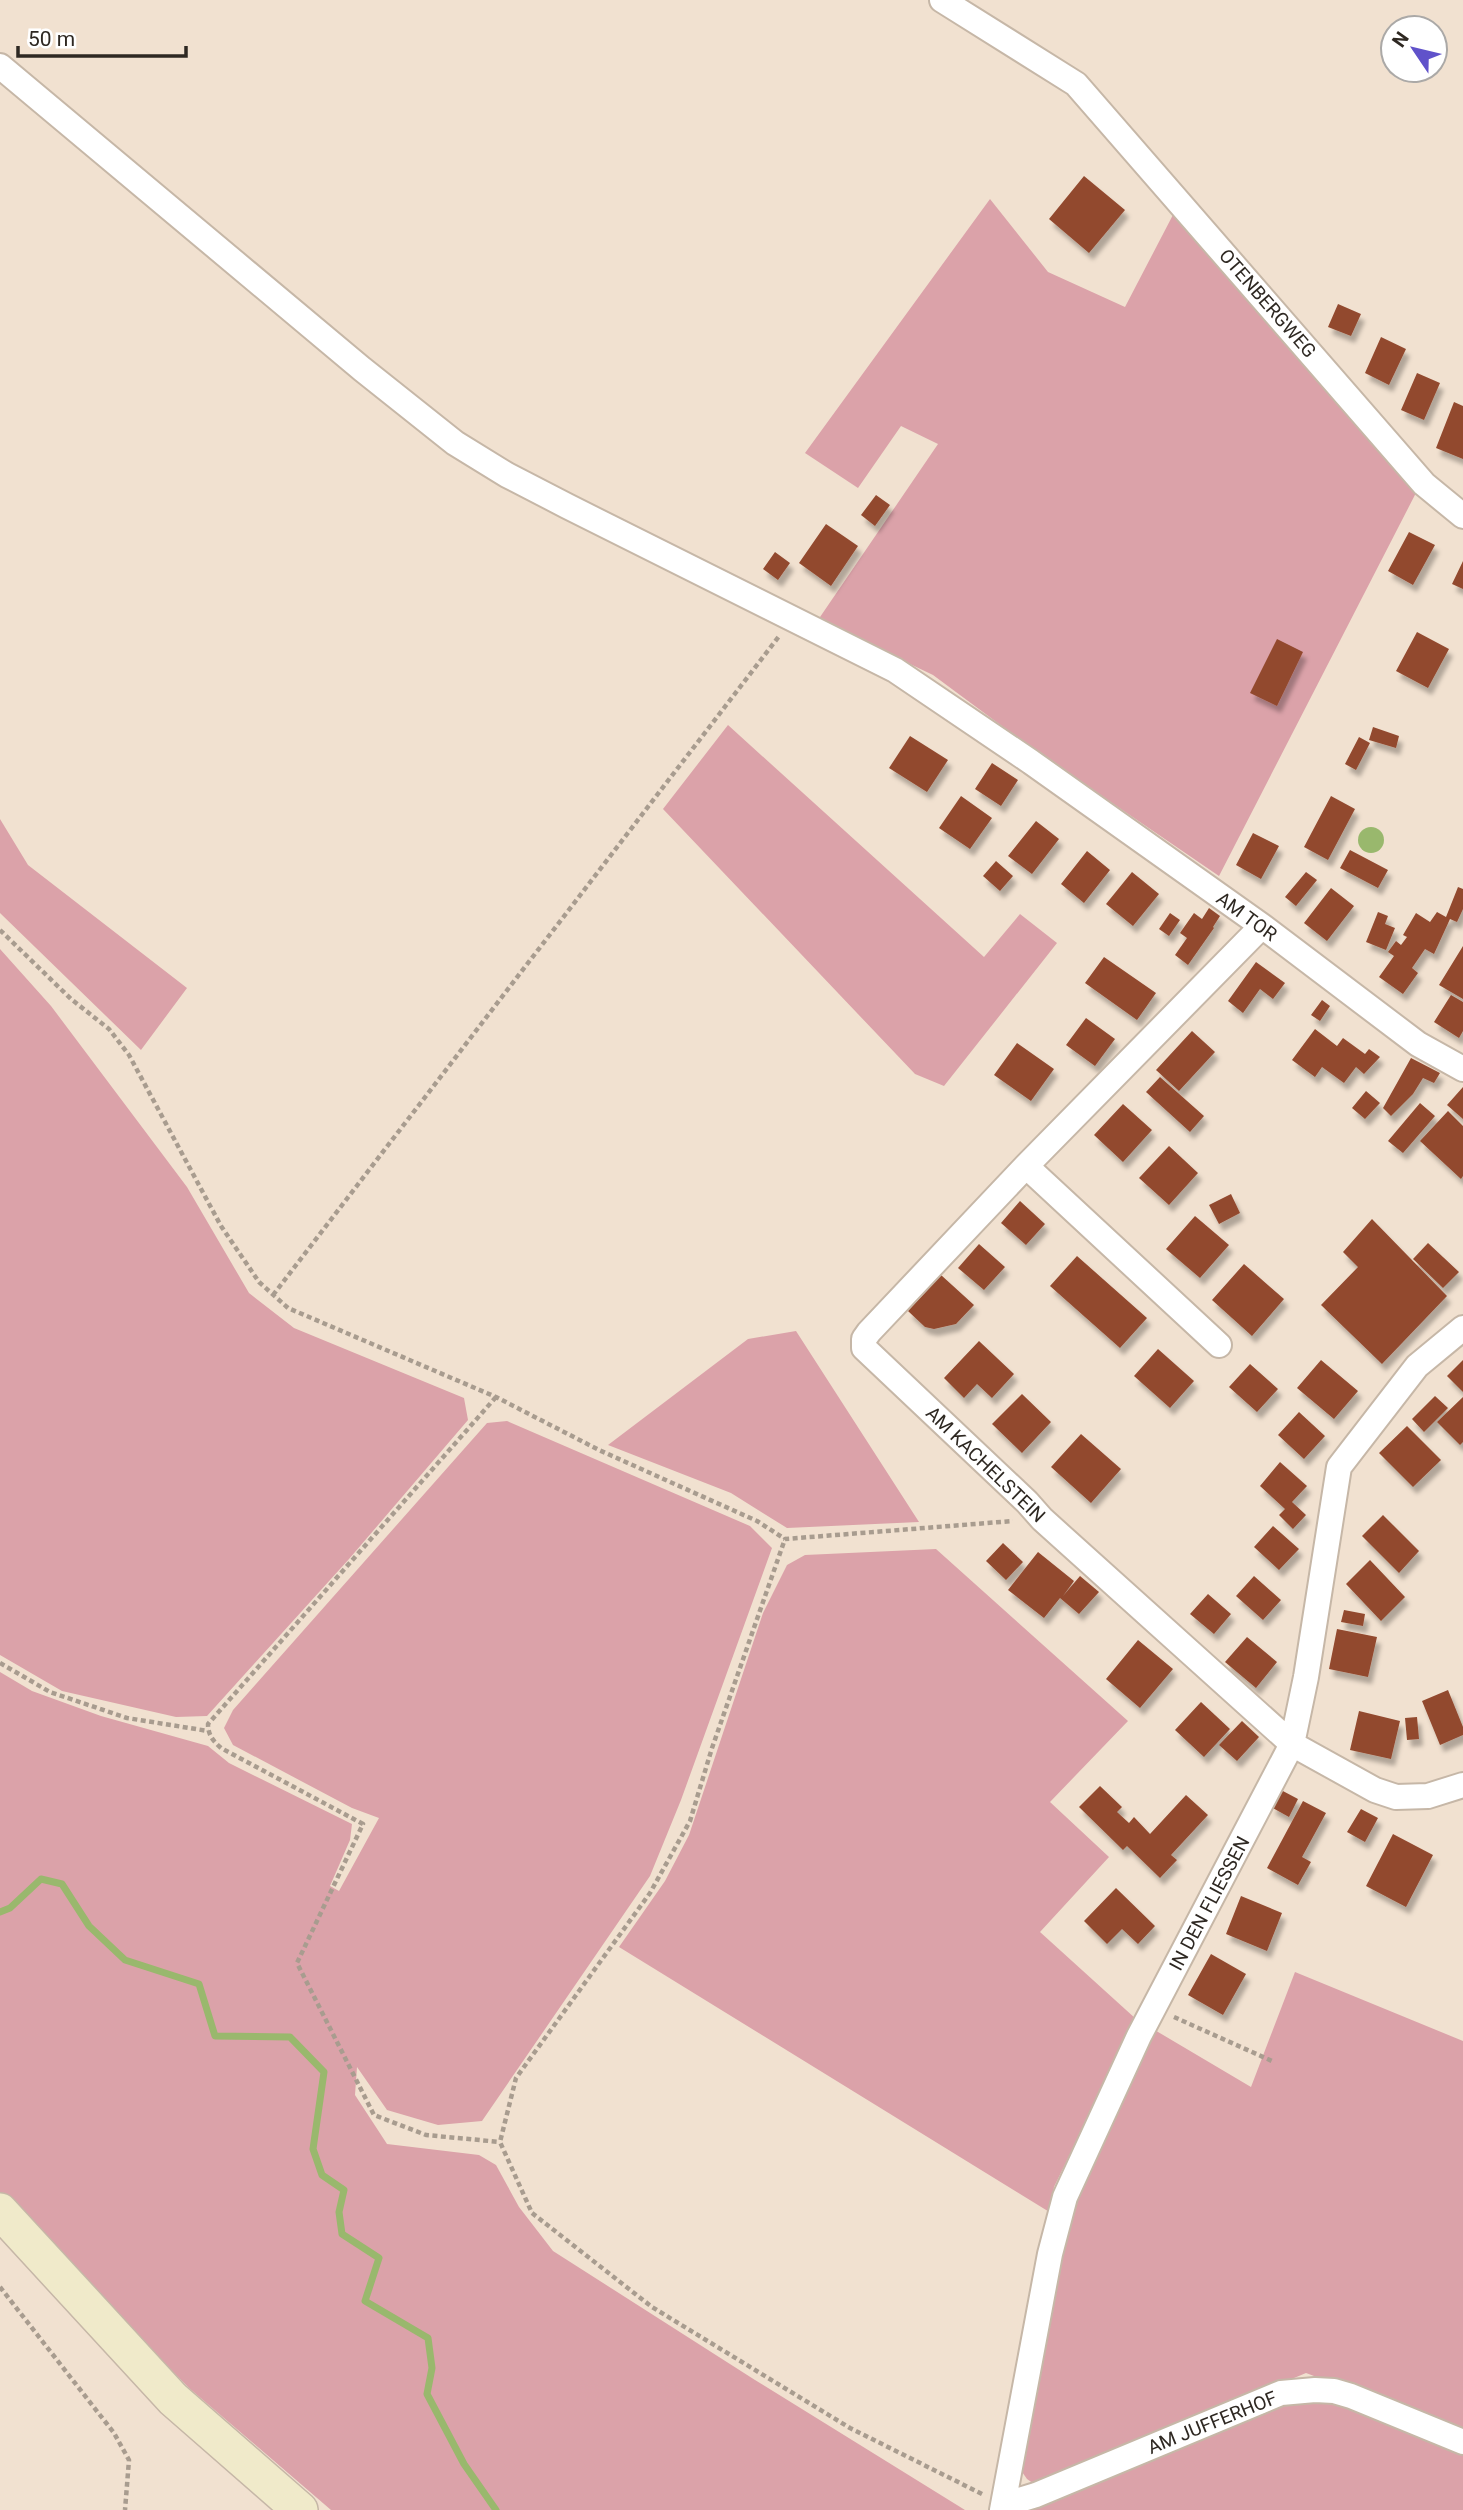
<svg xmlns="http://www.w3.org/2000/svg" width="1463" height="2510" font-family="Roboto,sans-serif">
  <defs>
    <filter id="shadow"><feDropShadow dx="4" dy="7" stdDeviation="2" flood-color="#0004"/></filter>
  </defs>
  <rect width="100%" height="100%" fill="#f1e1d0"/>
  <!-- green -->
  <path fill="#dba2a9" d="M990 199 1048 272 1125 307 1175 211 1418 489 1219 876 1033 749 933 675 818 620 938 444 901 426 858 488 805 453Z
    M728 725 984 957 1020 914 1057 943 944 1086 915 1074 663 809Z
    M0 819 28 865 187 988 141 1050 0 913Z
    M0 949 51 1006 187 1187 249 1293 294 1328 464 1398 468 1420 349 1559 207 1716 176 1717 62 1691 0 1655Z
    M796 1331 919 1522 787 1528 731 1493 608 1445 748 1339Z
    M507 1421 750 1526 772 1548 681 1800 650 1876 482 2121 438 2125 387 2110 357 2067 355 2095 387 2144 479 2155 496 2165 519 2207 553 2251 755 2380 965 2510H331L189 2388 0 2196V1672L32 1691 101 1716 208 1746 229 1763 352 1824 350 1840 330 1886 339 1891 379 1818 352 1808 233 1745 224 1728 233 1710 487 1423Z
    M936 1549 1128 1721 1050 1802 1109 1857 1040 1932 1136 2019 1054 2187 1051 2213 619 1947 665 1881 689 1835 763 1613 787 1565 805 1555Z
    M1295 1972 1463 2041V2432L1306 2373 1037 2486 1027 2479 1020 2469 1053 2286 1075 2194 1153 2029 1251 2087Z
    M1303 2399 1349 2404 1463 2452V2510H1032L1263 2408Z"/>
  <!-- water -->
  <path fill="#99b86d" d="M1358 840a13 13 0 1 1 26 0a13 13 0 1 1-26 0Z"/>
  <g fill="none" stroke-linecap="round" stroke-linejoin="round">
    <!-- stream -->
    <path stroke="#99b86d" stroke-width="7" d="M0 1912 10 1908 41 1879 62 1884 89 1926 125 1960 199 1984 215 2036 290 2037 324 2072 313 2149 322 2175 344 2190 339 2212 342 2234 379 2258 365 2301 428 2338 432 2368 427 2394 464 2464 496 2510"/>
  </g>
  <!-- building -->
  <path fill="#92492f" filter="url(#shadow)" d="M1084 176 1125 210 1089 253 1049 219Z
    M1338 304 1361 314 1351 336 1328 327Z
    M1381 337 1406 349 1389 385 1365 373Z
    M1417 373 1440 383 1424 420 1401 410Z
    M1454 402 1463 406V459L1436 448Z
    M876 495 890 505 875 526 861 515Z
    M826 524 858 546 831 586 799 563Z
    M1409 532 1435 545 1413 585 1388 571Z
    M775 552 790 563 778 580 763 569Z
    M1463 561V589L1452 584Z
    M1417 632 1449 649 1428 688 1396 671Z
    M1277 639 1303 652 1277 706 1250 693Z
    M1373 727 1399 736 1396 748 1369 740Z
    M910 736 948 760 927 792 889 768Z
    M1359 737 1370 743 1356 770 1345 764Z
    M992 763 1018 780 1001 806 975 789Z
    M961 796 992 818 970 849 939 828Z
    M1331 796 1355 809 1328 860 1304 847Z
    M1036 821 1059 839 1032 874 1008 856Z
    M1253 833 1279 846 1261 879 1236 865Z
    M1350 850 1388 870 1378 888 1340 868Z
    M1087 851 1110 870 1084 903 1061 884Z
    M996 861 1013 876 1000 891 983 876Z
    M1132 872 1159 894 1133 926 1106 904Z
    M1306 872 1317 880 1296 906 1285 897Z
    M1458 887 1463 889V909L1457 922 1450 919 1434 954 1425 949 1412 968 1418 973 1403 994 1379 977 1394 956 1388 952 1396 941 1401 945 1407 937 1403 935 1416 913 1430 922 1437 912 1446 917Z
    M1331 888 1354 906 1327 941 1304 923Z
    M1209 908 1220 916 1213 927 1214 928 1188 965 1175 955 1187 938 1180 933 1194 913 1202 919Z
    M1378 912 1388 916 1385 924 1395 928 1386 950 1366 942Z
    M1170 913 1180 920 1169 936 1159 929Z
    M1463 946V999L1439 985Z
    M1104 957 1156 993 1137 1020 1085 983Z
    M1256 962 1285 983 1273 999 1260 989 1243 1013 1228 1001Z
    M1451 995 1463 1002V1031L1459 1038 1434 1022Z
    M1322 1000 1330 1006 1320 1021 1311 1015Z
    M1086 1018 1115 1039 1095 1066 1066 1045Z
    M1315 1029 1337 1046 1343 1038 1365 1054 1369 1049 1380 1057 1364 1074 1356 1067 1344 1083 1322 1067 1315 1077 1292 1060Z
    M1192 1031 1215 1052 1179 1091 1156 1070Z
    M1017 1043 1054 1069 1031 1101 994 1075Z
    M1411 1058 1440 1073 1434 1083 1423 1078 1413 1094 1391 1116 1383 1108Z
    M1160 1077 1204 1116 1190 1132 1146 1092Z
    M1463 1087V1119L1447 1105Z
    M1366 1091 1380 1103 1365 1119 1352 1108Z
    M1420 1103 1435 1116 1403 1153 1388 1141Z
    M1123 1104 1152 1130 1123 1162 1094 1135Z
    M1448 1111 1463 1126V1176L1461 1179 1420 1141Z
    M1169 1146 1198 1173 1169 1205 1139 1178Z
    M1231 1194 1240 1213 1219 1224 1209 1205Z
    M1020 1201 1045 1224 1026 1245 1001 1223Z
    M1195 1216 1229 1245 1200 1278 1166 1249Z
    M1372 1219 1447 1296 1382 1364 1321 1305 1358 1267 1343 1252Z
    M1428 1243 1459 1272 1443 1288 1413 1259Z
    M979 1244 1005 1267 984 1290 958 1268Z
    M1077 1256 1147 1318 1120 1348 1050 1286Z
    M1244 1264 1284 1299 1252 1336 1212 1300Z
    M941 1275 974 1305 956 1324 934 1329 925 1327 908 1311Z
    M979 1341 1014 1374 992 1398 977 1384 964 1398 944 1378Z
    M1158 1349 1194 1381 1170 1408 1134 1376Z
    M1321 1360 1358 1391 1334 1419 1297 1388Z
    M1463 1360V1392L1447 1376Z
    M1250 1364 1278 1389 1257 1412 1229 1387Z
    M1022 1394 1051 1422 1022 1453 992 1424Z
    M1435 1396 1448 1408 1424 1432 1412 1419Z
    M1463 1397V1442L1460 1445 1437 1422Z
    M1299 1412 1325 1436 1304 1459 1278 1435Z
    M1407 1426 1441 1460 1413 1487 1379 1453Z
    M1081 1434 1121 1469 1091 1503 1051 1467Z
    M1280 1462 1307 1486 1292 1502 1306 1515 1293 1529 1279 1515 1285 1509 1260 1486Z
    M1383 1515 1419 1551 1399 1573 1362 1536Z
    M1273 1526 1299 1549 1279 1570 1254 1547Z
    M1003 1543 1023 1562 1006 1580 986 1561Z
    M1038 1552 1074 1581 1063 1596 1080 1576 1099 1592 1079 1614 1060 1598 1044 1618 1008 1590Z
    M1370 1560 1405 1597 1381 1621 1346 1584Z
    M1254 1576 1281 1600 1263 1620 1236 1596Z
    M1208 1594 1231 1614 1214 1634 1190 1614Z
    M1344 1610 1365 1614 1363 1626 1341 1622Z
    M1337 1629 1377 1637 1368 1677 1329 1669Z
    M1247 1637 1277 1662 1256 1688 1225 1662Z
    M1138 1640 1173 1669 1140 1708 1106 1679Z
    M1448 1690 1463 1727V1735L1440 1745 1422 1701Z
    M1201 1702 1230 1729 1204 1757 1175 1730Z
    M1359 1711 1400 1721 1391 1759 1350 1750Z
    M1417 1717 1419 1739 1407 1740 1405 1718Z
    M1242 1721 1259 1737 1237 1761 1219 1745Z
    M1100 1786 1122 1807 1117 1812 1129 1823 1134 1817 1150 1834 1186 1795 1208 1815 1171 1855 1177 1860 1160 1878 1127 1846 1123 1850 1079 1807Z
    M1281 1790 1298 1799 1289 1817 1271 1807Z
    M1303 1801 1326 1813 1302 1857 1311 1862 1298 1885 1267 1868Z
    M1361 1809 1378 1818 1365 1842 1347 1832Z
    M1393 1834 1433 1855 1406 1907 1366 1886Z
    M1116 1888 1155 1926 1138 1944 1122 1929 1107 1944 1084 1921Z
    M1241 1896 1282 1913 1267 1951 1226 1934Z
    M1211 1954 1246 1974 1223 2015 1188 1995Z"/>
  <g fill="none" stroke-linecap="round" stroke-linejoin="round">
    <!-- street casing -->
    <g stroke="#c6b7a7" stroke-width="28">
      <path id="street" d="M942 0 1076 84 1424 484 1463 516
        M0 66 362 369 455 443 507 475 567 506 895 670 1031 762 1262 926 1418 1044 1463 1069
        M1262 926 1026 1166 869 1332 864 1339V1348L1027 1502 1042 1519 1292 1744 1375 1790 1396 1797 1428 1796 1463 1785
        M1026 1166 1219 1345
        M1003 2505 1036 2495 1281 2393 1315 2390 1334 2391 1351 2396 1463 2442
        M1002 2510 1050 2254 1065 2197 1139 2036 1292 1744 1306 1677 1339 1467 1417 1366 1463 1328"/>
    </g>
    <!-- secondary casing -->
    <g stroke="#c6b7a7" stroke-width="38">
      <path id="secondary" d="M0 2211 173 2399 300 2510"/>
    </g>
    <!-- path -->
    <path stroke="#a89c8f" stroke-width="4.5" stroke-dasharray="5 3.5" stroke-linecap="butt" d="M0 930 71 999 109 1029 129 1055 221 1226 259 1282 288 1308 496 1397 599 1450 757 1521 785 1539
      M273 1295 780 635
      M496 1397 208 1724C208 1735 213 1741 221 1748L363 1824 297 1963 374 2115 426 2135 500 2142
      M0 1663 50 1692 127 1718 208 1731
      M1174 2017 1272 2061
      M0 2287 114 2433 129 2460 125 2510
      M982 2494 850 2428 652 2307 532 2213 500 2142 516 2078 650 1893 690 1821 712 1748 785 1539 1013 1521"/>
    <!-- street -->
    <use href="#street" stroke="#fff" stroke-width="24"/>
    <!-- secondary -->
    <use href="#secondary" stroke="#f0eaca" stroke-width="35"/>
  </g>
  <g text-anchor="middle" stroke-width="7" stroke-linejoin="round" paint-order="stroke">
    <!-- street labels -->
    <g font-size="19" fill="#2e2822" stroke="#fff">
      <text transform="translate(1268 303) rotate(49)" y="7">OTENBERGWEG</text>
      <text transform="translate(1247 916) rotate(36)" y="7">AM TOR</text>
      <text transform="translate(986 1464) rotate(44)" y="7">AM KACHELSTEIN</text>
      <text transform="translate(1209 1903) rotate(-62)" y="7">IN DEN FLIESSEN</text>
      <text transform="translate(1212 2422) rotate(-22)" y="7">AM JUFFERHOF</text>
    </g>
  </g>
  <!-- north arrow -->
  <g transform="translate(1414 49) rotate(305)"><circle r="33" fill="#ffffff" stroke="#aba9a7" stroke-width="2"/>
  <path d="M0-5L12 26L0 18L-12 26Z" fill="#6052ca"/>
  <text y="-10" font-size="19" font-weight="bold" text-anchor="middle" fill="#2e2822">N</text>
  </g>
  <!-- scale -->
  <path d="M18 46v10h168v-10" fill="none" stroke="#2e2822" stroke-width="3.5"/>
  <text x="28" y="46" font-size="21" fill="#2e2822" stroke="#ffffff" stroke-width="5" paint-order="stroke">50 m</text>
</svg>
